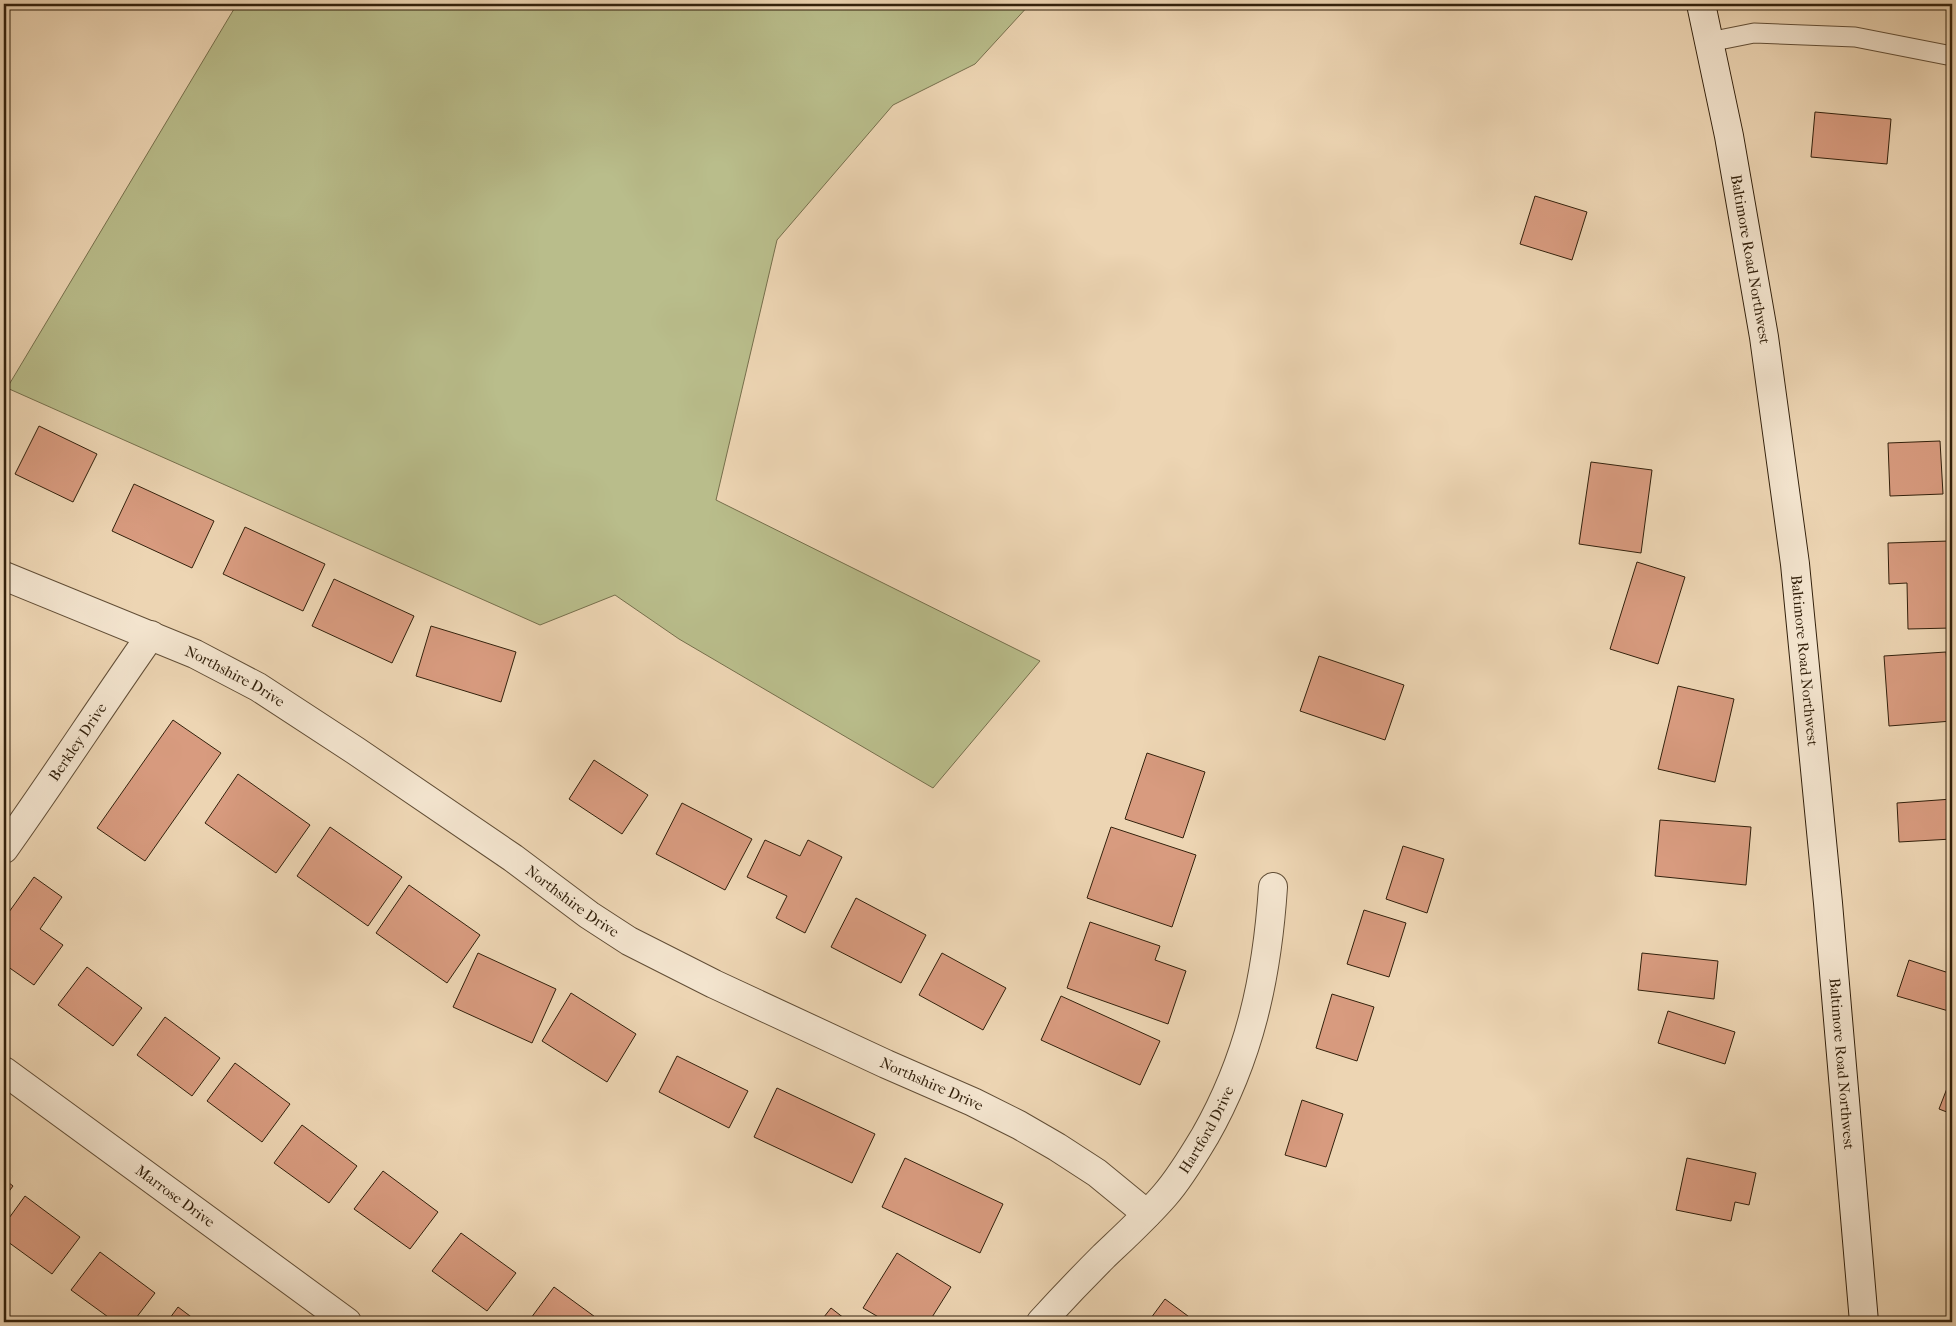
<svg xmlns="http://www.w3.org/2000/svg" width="1956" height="1326" font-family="'IM FELL French Canon',serif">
  <rect width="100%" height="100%" fill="#edd5b3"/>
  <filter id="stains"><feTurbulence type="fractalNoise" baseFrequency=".004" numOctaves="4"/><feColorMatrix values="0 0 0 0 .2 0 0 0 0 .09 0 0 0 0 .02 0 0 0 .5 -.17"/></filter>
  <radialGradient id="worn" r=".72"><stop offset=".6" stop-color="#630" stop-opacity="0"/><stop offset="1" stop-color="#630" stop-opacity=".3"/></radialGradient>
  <!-- green -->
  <path fill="#b9bd8b" stroke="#766f4c" d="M237 4H1030L975 64 893 105 777 240 716 500 1040 661 933 788 679 639 615 595 540 625 7 388Z"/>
  <!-- building -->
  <path fill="#d89b7f" stroke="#33210c" d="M1815 112 1891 119 1887 164 1811 157Z
    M1535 196 1587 212 1572 260 1520 244Z
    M39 426 97 454 73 502 15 474Z
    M1940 441 1943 494 1890 496 1888 443Z
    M1591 462 1652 470 1641 553 1579 544Z
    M134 484 214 521 192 568 112 531Z
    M245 527 325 564 303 611 223 574Z
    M1949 541 1952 628 1908 629 1907 583 1889 584 1888 543Z
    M1637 562 1685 577 1658 664 1610 649Z
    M334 579 414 616 392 663 312 626Z
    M431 626 516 652 501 702 416 676Z
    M1946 652 1952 721 1889 726 1884 656Z
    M1319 656 1404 685 1385 740 1300 711Z
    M1678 686 1734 699 1715 782 1658 769Z
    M173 720 221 753 145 861 97 828Z
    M1147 753 1205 772 1183 838 1125 819Z
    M594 760 648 795 622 834 569 799Z
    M238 774 310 825 276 873 205 823Z
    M1952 799V839L1899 842 1897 803Z
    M682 803 752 839 725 890 656 854Z
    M1660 820 1751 827 1746 885 1655 876Z
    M330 827 402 877 368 926 297 876Z
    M1111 827 1196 855 1172 927 1087 898Z
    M765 840 800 856 808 840 842 857 805 933 776 918 787 896 747 877Z
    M1403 846 1444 859 1427 913 1386 899Z
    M34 877 62 897 40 929 63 945 34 985 4 964V919Z
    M409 885 480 935 447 983 376 933Z
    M856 898 926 935 901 983 831 947Z
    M1364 910 1406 923 1389 977 1347 964Z
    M1090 922 1160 946 1155 960 1186 971 1168 1024 1067 988Z
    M478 953 556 989 532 1043 453 1007Z
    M942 953 1006 988 983 1030 919 995Z
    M1642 953 1718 961 1714 999 1638 990Z
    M1909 960 1952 974V1012L1897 996Z
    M87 967 142 1008 113 1046 58 1005Z
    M571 993 636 1034 607 1082 542 1041Z
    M1332 994 1374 1007 1357 1061 1316 1048Z
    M1061 996 1160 1041 1140 1085 1041 1040Z
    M1668 1011 1735 1032 1725 1064 1658 1043Z
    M165 1017 220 1058 192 1096 137 1055Z
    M677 1056 748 1091 729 1128 659 1092Z
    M235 1063 290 1104 262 1142 207 1101Z
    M1951 1078 1952 1079V1114L1939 1109Z
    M777 1088 875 1134 852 1183 754 1137Z
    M1302 1100 1343 1114 1326 1167 1285 1155Z
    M302 1125 357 1166 329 1203 274 1163Z
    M905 1158 1003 1204 980 1253 882 1207Z
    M1687 1158 1756 1173 1749 1205 1735 1202 1731 1221 1676 1210Z
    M383 1171 438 1212 410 1249 354 1209Z
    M4 1179 13 1186 4 1198Z
    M25 1196 80 1237 52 1274 4 1239V1225Z
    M461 1233 516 1273 487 1311 432 1271Z
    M100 1252 155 1293 133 1322H115L71 1290Z
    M897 1253 951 1287 929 1322H887L863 1308Z
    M554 1287 602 1322H528Z
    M1165 1299 1196 1322H1148Z
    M178 1307 198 1322H167Z
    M831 1308 849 1322H820Z"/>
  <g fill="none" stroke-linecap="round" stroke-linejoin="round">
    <!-- lane casing -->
    <g stroke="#624e36" stroke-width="21">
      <path id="lane" d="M1709 42 1754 33 1855 37 1952 56"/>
    </g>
    <!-- street casing -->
    <g stroke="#624e36" stroke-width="30">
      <g id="street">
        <path id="s1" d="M4 576 195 654 258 687 356 751 513 858 589 915 629 941 714 984 886 1064 973 1102 1019 1125 1057 1147 1097 1173 1147 1214"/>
        <path id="s2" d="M4 849C54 779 101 706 151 635"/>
        <path id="s3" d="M4 1071 347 1322"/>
        <path id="s4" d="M1041 1322C1061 1300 1082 1278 1103 1257 1124 1237 1146 1217 1165 1195 1180 1178 1193 1156 1205 1136 1250 1057 1267 977 1273 887"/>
      </g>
    </g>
    <!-- secondary casing -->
    <g stroke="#33210c" stroke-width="30">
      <g id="secondary">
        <path id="s5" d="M1701 4 1729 136 1764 337 1795 564 1828 903 1864 1322"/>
      </g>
    </g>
    <!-- lane -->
    <use href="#lane" stroke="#f3e4ce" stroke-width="19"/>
    <!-- street -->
    <use href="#street" stroke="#f3e4ce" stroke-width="28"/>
    <!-- secondary -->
    <use href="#secondary" stroke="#f3e4ce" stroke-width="28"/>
  </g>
  <g text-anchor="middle" stroke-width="4" stroke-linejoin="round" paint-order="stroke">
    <!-- street labels -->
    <g font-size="15" fill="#33210c" stroke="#f3e4ce">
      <text dy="5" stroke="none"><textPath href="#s5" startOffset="260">Baltimore Road Northwest</textPath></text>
      <text dy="5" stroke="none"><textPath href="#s5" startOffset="665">Baltimore Road Northwest</textPath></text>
      <text dy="5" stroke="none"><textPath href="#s1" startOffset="252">Northshire Drive</textPath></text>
      <text dy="5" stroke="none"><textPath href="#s2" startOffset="130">Berkley Drive</textPath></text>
      <text dy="5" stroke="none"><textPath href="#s1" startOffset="658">Northshire Drive</textPath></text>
      <text dy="5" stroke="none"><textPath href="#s5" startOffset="1070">Baltimore Road Northwest</textPath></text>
      <text dy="5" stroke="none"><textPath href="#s1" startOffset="1062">Northshire Drive</textPath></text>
      <text dy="5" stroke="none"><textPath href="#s4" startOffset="255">Hartford Drive</textPath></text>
      <text dy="5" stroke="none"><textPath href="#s3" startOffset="212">Marrose Drive</textPath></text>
    </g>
  </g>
  <!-- margin -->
  <rect width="1956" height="1326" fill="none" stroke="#edd5b3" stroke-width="20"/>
  <rect x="5" y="5" width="1946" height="1316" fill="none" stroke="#33210c" stroke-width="2.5"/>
  <rect x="10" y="10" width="1936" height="1306" fill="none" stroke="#33210c"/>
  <rect width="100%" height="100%" filter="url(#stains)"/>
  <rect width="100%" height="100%" fill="url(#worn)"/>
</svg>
